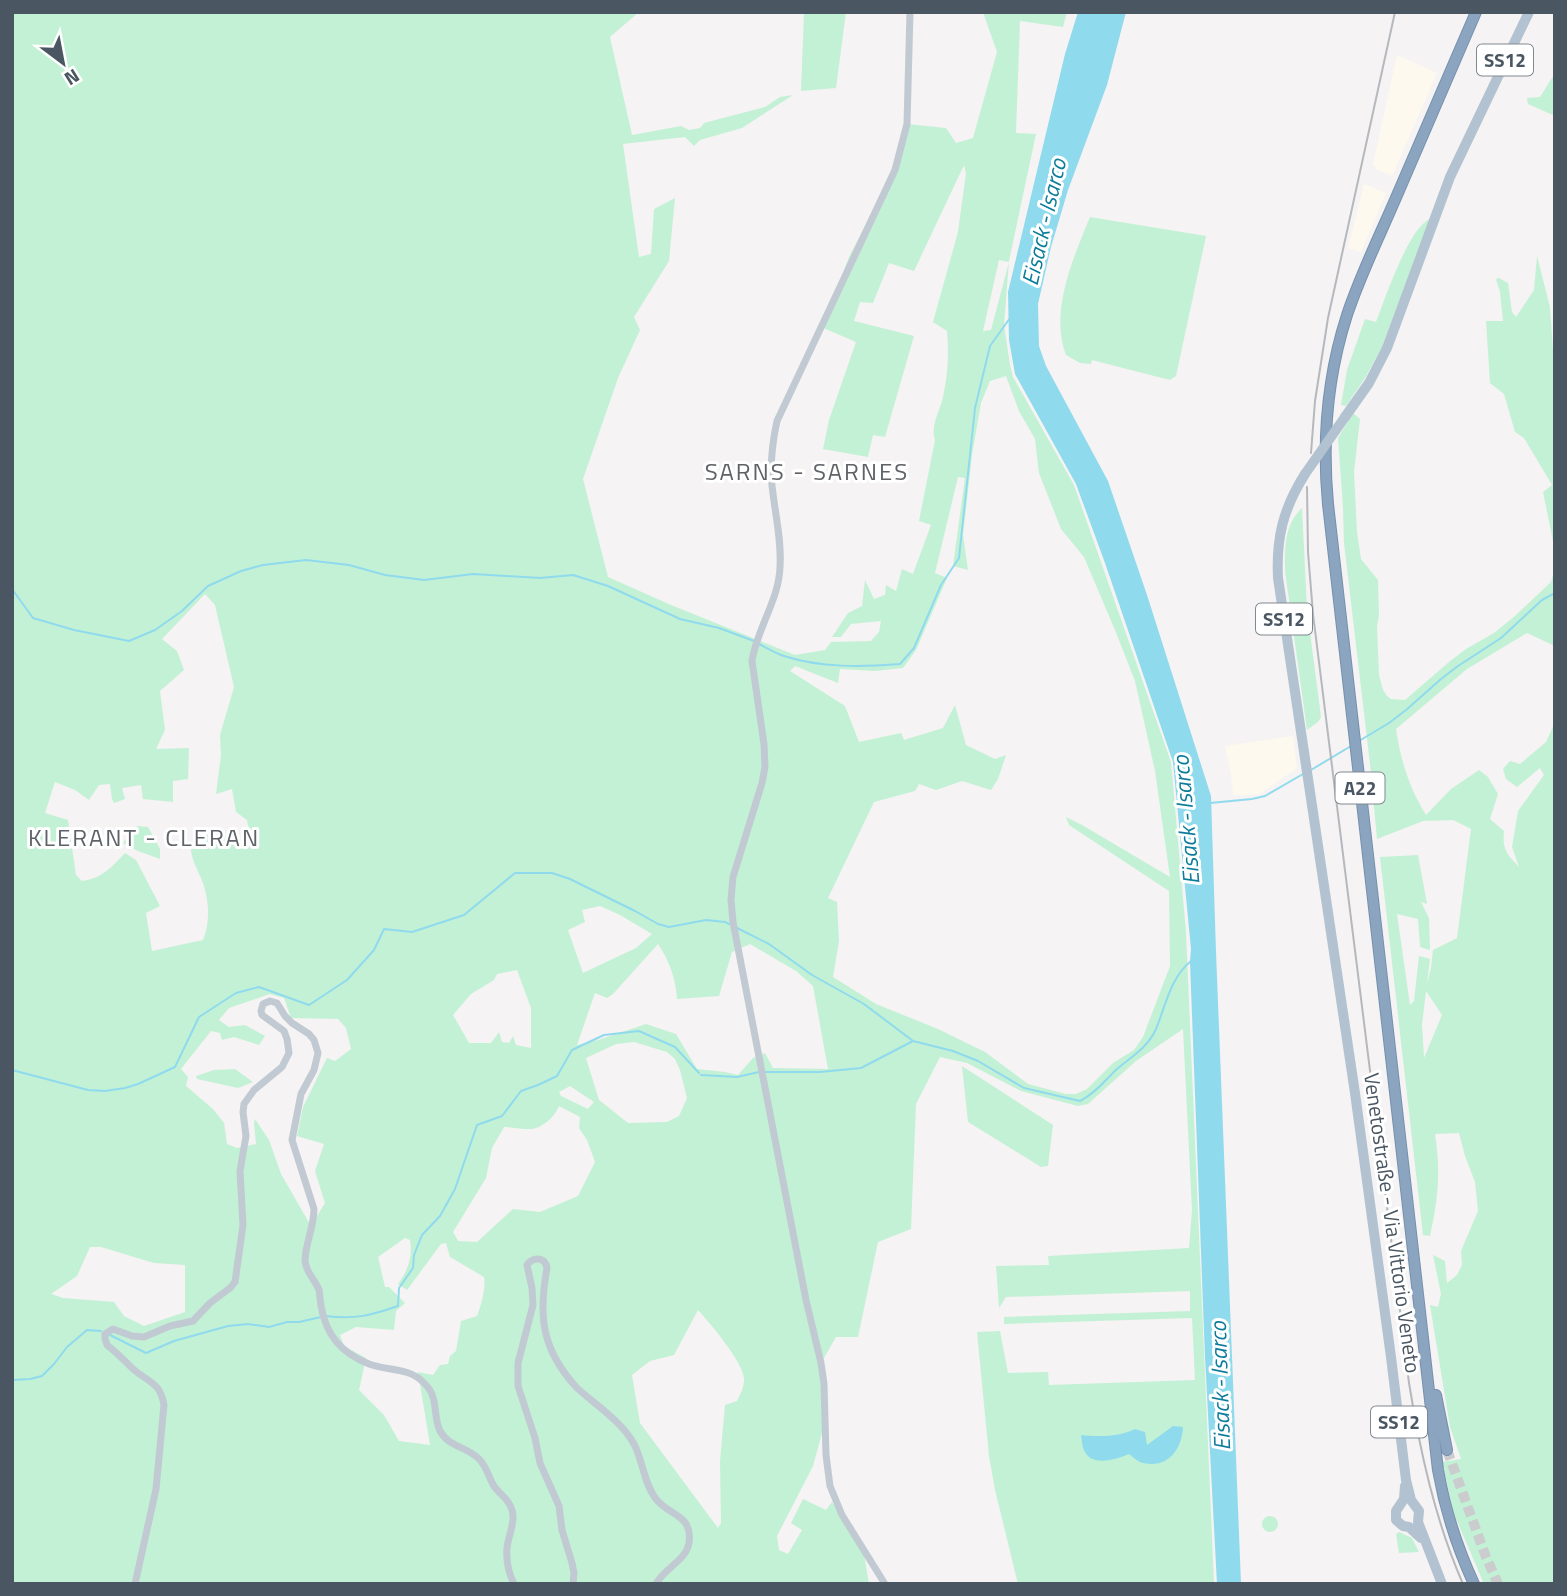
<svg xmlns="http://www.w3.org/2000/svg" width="1567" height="1596" font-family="'Titillium Web',sans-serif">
  <rect width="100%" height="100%" fill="#f5f3f3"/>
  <!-- commercial -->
  <path fill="#fdf9ef" d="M1397 55 1437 73 1392 176 1376 169 1373 164Z
    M1364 184 1386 193 1361 252 1348 248Z
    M1293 736 1297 768 1258 795H1233L1231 774 1225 746Z"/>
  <!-- green -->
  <path fill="#c3f1d5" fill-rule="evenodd" d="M12 12H639L610 37 632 135 681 126 689 130 700 128 704 123 765 107 780 97 793 95 742 128 700 140 694 146 685 137 623 144 639 257 651 254 654 209 675 198 669 261 634 317 640 330 618 378 583 479 608 577 671 605 795 655 825 650 831 642 871 641 879 632 881 621 851 624 841 637H832L848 613 862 606 865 580 874 599 885 595 886 585 896 591 902 569 913 574 931 525 919 521 935 440C930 426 940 411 943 397 948 375 949 354 947 331L933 322 958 232 966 173 964 165 914 271 889 263 873 303 860 302 854 321 914 336 885 437 873 435 868 457 823 449 829 420 856 342 821 327 830 308 849 257 888 181 907 124 946 128 956 143 973 138 997 52 983 12H1067L1063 27 1020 21 1016 133 1036 134 1009 261 1004 325 1010 365 1013 377 1074 485 1171 762 1186 932 1214 1584H1018L995 1490 989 1456 977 1332 1000 1331 1008 1373 1048 1372 1049 1385 1195 1380 1192 1318 1004 1324V1317L1190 1311V1291L1006 1297 999 1308 996 1266 1049 1265 1048 1256 1189 1248 1192 1210 1183 1029 1136 1061 1088 1104 1078 1106 1021 1091 967 1063 940 1057 916 1104 911 1229 878 1242 858 1337H836L821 1363 825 1422 813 1466 777 1536 779 1550 788 1554 802 1530 791 1523 803 1499 826 1510 832 1502 862 1542 869 1584H12ZM999 260 1009 262 991 330 983 331ZM1006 376 1019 411 1035 439 1039 473 1061 529 1084 557 1115 630 1135 681 1155 771 1170 877 1082 825 1066 817 1069 825 1169 891 1170 966 1143 1037 1134 1050 1113 1063 1087 1089 1076 1094H1066L1028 1084 985 1052 938 1029 876 1004 833 977 839 941 837 902 828 898 874 802 915 791 919 784 936 790 962 781 991 790 998 779 1006 755 995 759 966 745 955 705 943 728 904 740 901 733 859 742 845 706 790 671 795 666 838 683 840 669 875 671 903 668 916 650 947 578 935 573 958 477 965 478 953 566 968 570 963 535 972 455 981 403 990 381ZM205 594 215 605 234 687 220 735 221 755 216 794 232 789 236 812 247 820 250 836 236 841 224 834 195 835C194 839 192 842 191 846 190 856 197 869 201 878 209 897 211 921 203 940L152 951 146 913 160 906 136 860 125 853C112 867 101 879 82 881L76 875 68 820 45 813 55 782 75 790 89 800 99 785 110 784 112 799 114 803 125 799 122 788 141 785 143 799 173 802V781L188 779 189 748 156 749 165 730 160 691 184 670 177 651 162 639ZM600 906 620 915 652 934 636 948 583 973 568 930 585 922 582 910ZM658 944C669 960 676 979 677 999L719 996 732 952 750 944 796 971 813 986 828 1069 773 1068 765 1053 753 1058 738 1075 725 1072 697 1069 676 1034 646 1024 598 1040 577 1045 595 993 607 998 613 994ZM517 970 531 1008V1048L516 1045 513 1036 509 1043 502 1042 499 1032 491 1043H469L453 1015 471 994 494 980 497 974ZM270 994 284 998 291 1018 338 1019 346 1028 351 1049 335 1061 327 1058 303 1107 297 1136 324 1144 315 1171 325 1203 311 1226 281 1174 269 1140 255 1119 254 1123 256 1144 237 1148 227 1144 224 1123 213 1109 186 1086 188 1077 181 1069 211 1031 220 1033 222 1040 234 1037 259 1045 265 1036 245 1025 229 1027 219 1020 229 1008ZM634 1042 667 1052 675 1059 680 1070 687 1098 679 1116 667 1122 628 1123 599 1100 586 1058 616 1044ZM570 1086 594 1102 588 1109 561 1096 559 1092ZM559 1106 580 1117 579 1128 587 1140 595 1162 578 1196 540 1212 513 1209 477 1242 458 1241 453 1232 486 1178 492 1148 504 1127C512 1127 520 1129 528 1129 541 1130 555 1117 559 1106ZM405 1238 410 1240C413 1257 408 1270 398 1284L407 1290 441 1244 446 1243 450 1257 484 1277C486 1289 481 1305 477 1316L461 1321 456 1351 450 1356 448 1364 440 1365 433 1375 418 1372 430 1445 399 1441 384 1415 359 1390 366 1358 344 1346 340 1335 356 1327 394 1330 396 1311 405 1303 389 1287H385L378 1257ZM90 1247H101L154 1263 185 1265V1312L144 1326 124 1316 114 1302 63 1298 51 1294 77 1276ZM698 1310C709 1322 745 1364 744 1380 744 1388 740 1395 737 1401L725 1405 720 1461 721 1523 718 1528 640 1423 632 1375 650 1361 674 1355Z
    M804 12H846L836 88 801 91Z
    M1555 73V116L1528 104 1527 98 1540 97Z
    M1090 217 1206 236 1176 376 1170 380 1092 360 1091 364 1080 363 1066 355C1049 312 1074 256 1090 217Z
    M1430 219 1382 347 1365 378 1346 406 1341 405 1347 370 1365 319 1376 322C1385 299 1409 227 1430 219Z
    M1537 256 1550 307 1555 378V551L1543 492 1552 485 1524 438 1515 432 1504 394 1490 383 1486 321H1503L1500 292 1496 279 1499 278 1508 283 1512 312 1516 317 1534 290Z
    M1353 413 1360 419 1354 472 1357 532 1361 559 1378 580 1379 616 1377 626 1379 675 1383 690 1387 696 1391 699 1405 700 1449 662 1466 649 1494 633 1515 616 1551 582 1555 568V646L1527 633 1467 669 1396 729C1401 762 1409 787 1426 815L1451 789 1479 770 1488 777 1498 794 1490 819 1504 831C1502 850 1507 854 1519 867L1512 847 1518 811 1544 775 1540 768 1517 787 1506 779 1503 769 1510 761 1520 764 1546 742 1555 722V1584H1484L1454 1514 1442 1462 1461 1459 1450 1427 1430 1305 1438 1307 1441 1294 1433 1255 1445 1261 1447 1283 1457 1275 1462 1265 1461 1251 1478 1211 1475 1182 1465 1156 1459 1133 1435 1134C1441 1172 1438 1199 1430 1236L1423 1235 1380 857 1418 855 1427 904 1421 902 1429 918 1430 950 1420 947 1418 919 1397 914 1410 1005 1414 1001 1419 956 1430 959 1427 984 1431 968 1433 950 1457 938 1471 829 1453 820 1423 821 1377 839 1370 764 1344 543 1343 508 1338 438ZM1426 991 1442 1015 1424 1058 1422 1025Z
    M1302 508 1307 609 1321 717 1318 722 1307 730 1285 571C1285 548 1284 525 1302 508Z
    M137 826 148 827 160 849V859L138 851 123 843Z
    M962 1066 1053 1125 1048 1166 1041 1167 968 1122Z
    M235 1069 253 1082 238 1088 197 1079 196 1076 214 1070Z
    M1262 1524a8 8 0 1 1 16 0a8 8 0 1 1-16 0Z
    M1399 1532 1412 1538 1419 1552 1399 1553 1396 1534Z"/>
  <!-- water -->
  <path fill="#90daee" d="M1078 12H1126L1107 85 1068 190 1051 247 1038 304 1039 346 1046 366 1108 481 1147 595 1211 796 1216 952 1241 1584H1217L1205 1357 1190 962 1191 949 1173 762 1105 563 1076 484 1015 374 1009 340 1008 292 1065 54Z
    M1173 1426 1183 1427C1182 1449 1168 1469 1143 1463 1138 1462 1133 1457 1129 1454 1118 1459 1092 1467 1085 1452 1082 1448 1082 1440 1081 1435 1098 1437 1120 1437 1135 1429L1145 1432 1147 1445Z"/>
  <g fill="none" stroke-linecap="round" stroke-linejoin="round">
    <!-- stream -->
    <path stroke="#90daee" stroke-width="2" d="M12 589 33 618 74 630 129 641 155 630 182 611 208 586 241 571 263 565 306 560 349 565 385 575 424 580 473 574 540 578 573 575 608 586 680 619 719 628 754 641
      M759 644C767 648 775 653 784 656 821 668 862 667 900 664L914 648 941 585 959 558 975 408 990 346 1010 318
      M1359 741 1389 723 1406 710 1441 679 1458 666 1501 638 1542 600 1555 593
      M1311 770 1351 746
      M1210 803 1252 799 1265 796 1303 774
      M737 928 769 944 812 975 864 1004 913 1041 953 1051 978 1061 1024 1088 1080 1101C1096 1093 1106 1079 1118 1068 1133 1056 1148 1047 1156 1029 1166 1005 1170 978 1191 961
      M12 1070 88 1090 105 1091 125 1088 138 1084 175 1067 199 1017 236 993 259 987 309 1005 347 980 374 950 384 929 412 932 464 915 515 873H552L570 879 635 911 658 924 669 927 706 920 725 922 729 924
      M764 1072H820L861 1068 913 1041
      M701 1075 737 1077 759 1072
      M326 1316C355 1320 372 1315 398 1306L399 1288 413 1268 414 1255 422 1235 440 1216 455 1189 477 1125 502 1116 521 1091 538 1085 557 1076 572 1050 604 1035 639 1031 675 1047 699 1073
      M110 1335 146 1353 174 1341 228 1326 248 1324 269 1327 287 1322H299L321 1317
      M12 1380 30 1379 42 1376 54 1364 67 1347 87 1330 101 1331"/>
    <!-- motorway-tunnel -->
    <path stroke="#caccce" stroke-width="10" stroke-dasharray="10 5" stroke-linecap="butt" d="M1447 1450 1486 1557 1498 1584"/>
    <!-- motorway casing -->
    <g stroke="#7690ad" stroke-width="12">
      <path id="motorway" d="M1436 1395 1447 1450
        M1474 1584C1457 1547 1445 1510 1438 1470L1328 504C1322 440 1327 377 1347 315 1361 273 1381 233 1398 193 1424 133 1450 72 1476 12"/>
    </g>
    <!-- tertiary -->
    <path stroke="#c1cad2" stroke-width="7" d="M135 1584 156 1489 164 1405C160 1381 147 1382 132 1368 124 1360 116 1352 107 1345L105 1339V1334L113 1329 132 1336 144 1337 170 1326 193 1321 210 1303 230 1288 235 1282 243 1225 240 1171 246 1136 243 1112 244 1104 254 1090 282 1067 289 1053 287 1039 284 1031 262 1015 261 1011 263 1004 270 1001 277 1003 285 1016 292 1023 309 1034 314 1040 318 1053 314 1070 301 1094 292 1140 314 1209C314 1228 305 1244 305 1261 306 1273 315 1279 319 1290 320 1295 320 1300 321 1306 326 1335 341 1353 369 1364 387 1371 408 1367 423 1382 440 1397 432 1414 440 1431 448 1446 466 1447 478 1458 487 1466 488 1477 494 1486 498 1492 504 1496 508 1502 519 1517 509 1531 507 1548 506 1561 508 1572 514 1584
      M573 1584 574 1573 572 1563 562 1530 559 1506 540 1463 535 1438 518 1386V1363L533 1305 532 1288 527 1265C533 1256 545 1257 547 1268 538 1317 542 1350 577 1388 596 1405 622 1422 634 1444 643 1461 644 1484 656 1499 669 1516 693 1514 689 1543 686 1561 664 1568 656 1584
      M885 1584 842 1515 830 1486 826 1455 824 1384 821 1363 806 1300 733 922 731 900 733 877 762 783 765 767 764 744 752 661C757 628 779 600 780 567 782 536 773 506 771 475 771 457 773 439 777 421L895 170 907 124 910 12"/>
    <!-- primary -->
    <path stroke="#b3c2d1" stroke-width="10" d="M1345 417 1369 383 1387 348 1450 177 1529 12
      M1305 474C1283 509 1276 538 1278 578L1355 1093 1391 1357 1406 1480 1411 1500 1419 1511 1418 1522 1442 1584
      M1405 1486 1404 1499 1396 1511V1520L1403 1526 1409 1527 1421 1538"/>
    <!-- motorway -->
    <use href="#motorway" stroke="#8ba5c1" stroke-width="10"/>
    <!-- rail -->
    <path stroke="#b5b8bd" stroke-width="2" d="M1311 453 1315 401 1328 318 1395 12
      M1307 487 1308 552 1313 614 1409 1383C1420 1451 1435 1520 1463 1584"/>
    <!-- primary-bridge -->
    <path stroke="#b3c2d1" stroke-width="10" d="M1305 474 1345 417"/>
  </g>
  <g text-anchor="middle" stroke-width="6" stroke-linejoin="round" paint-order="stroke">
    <!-- shield labels -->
    <g fill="#fff" stroke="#808990" stroke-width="2">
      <rect x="1477" y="44.5" width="56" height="31" rx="5"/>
      <rect x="1256" y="603.5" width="56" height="31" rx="5"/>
      <rect x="1335.5" y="772.5" width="49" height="31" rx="5"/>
      <rect x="1371" y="1406.5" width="56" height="31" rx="5"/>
    </g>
    <g font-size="19" font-weight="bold" fill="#4a5661">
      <text x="1505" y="67">SS12</text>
      <text x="1284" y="626">SS12</text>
      <text x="1360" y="795">A22</text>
      <text x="1399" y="1429">SS12</text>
    </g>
    <!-- street labels -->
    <g font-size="21" fill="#4a5661" stroke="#fff">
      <text transform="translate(1392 1223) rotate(82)" y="7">Venetostraße - Via Vittorio Veneto</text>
    </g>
    <!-- water labels -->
    <g font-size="23" font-style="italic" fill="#0c7c9b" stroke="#fff">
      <text transform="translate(1044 222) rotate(-77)" y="8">Eisack - Isarco</text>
      <text transform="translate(1186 820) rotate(-95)" y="8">Eisack - Isarco</text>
      <text transform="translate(1220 1386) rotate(-92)" y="8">Eisack - Isarco</text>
    </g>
    <!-- quarter labels -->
    <g font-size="24" letter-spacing="2" fill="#5f6368" stroke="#fff">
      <text x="807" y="480">SARNS - SARNES</text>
      <text x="144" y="846">KLERANT - CLERAN</text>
    </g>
  </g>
  <!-- border -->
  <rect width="1567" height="1596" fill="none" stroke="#4a5661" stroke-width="28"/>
  <!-- north arrow -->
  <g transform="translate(63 63) rotate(148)" stroke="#ffffff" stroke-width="5" paint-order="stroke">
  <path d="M0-5L12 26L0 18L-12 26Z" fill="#4a5661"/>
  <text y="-10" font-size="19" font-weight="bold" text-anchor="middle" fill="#4a5661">N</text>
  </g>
</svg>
